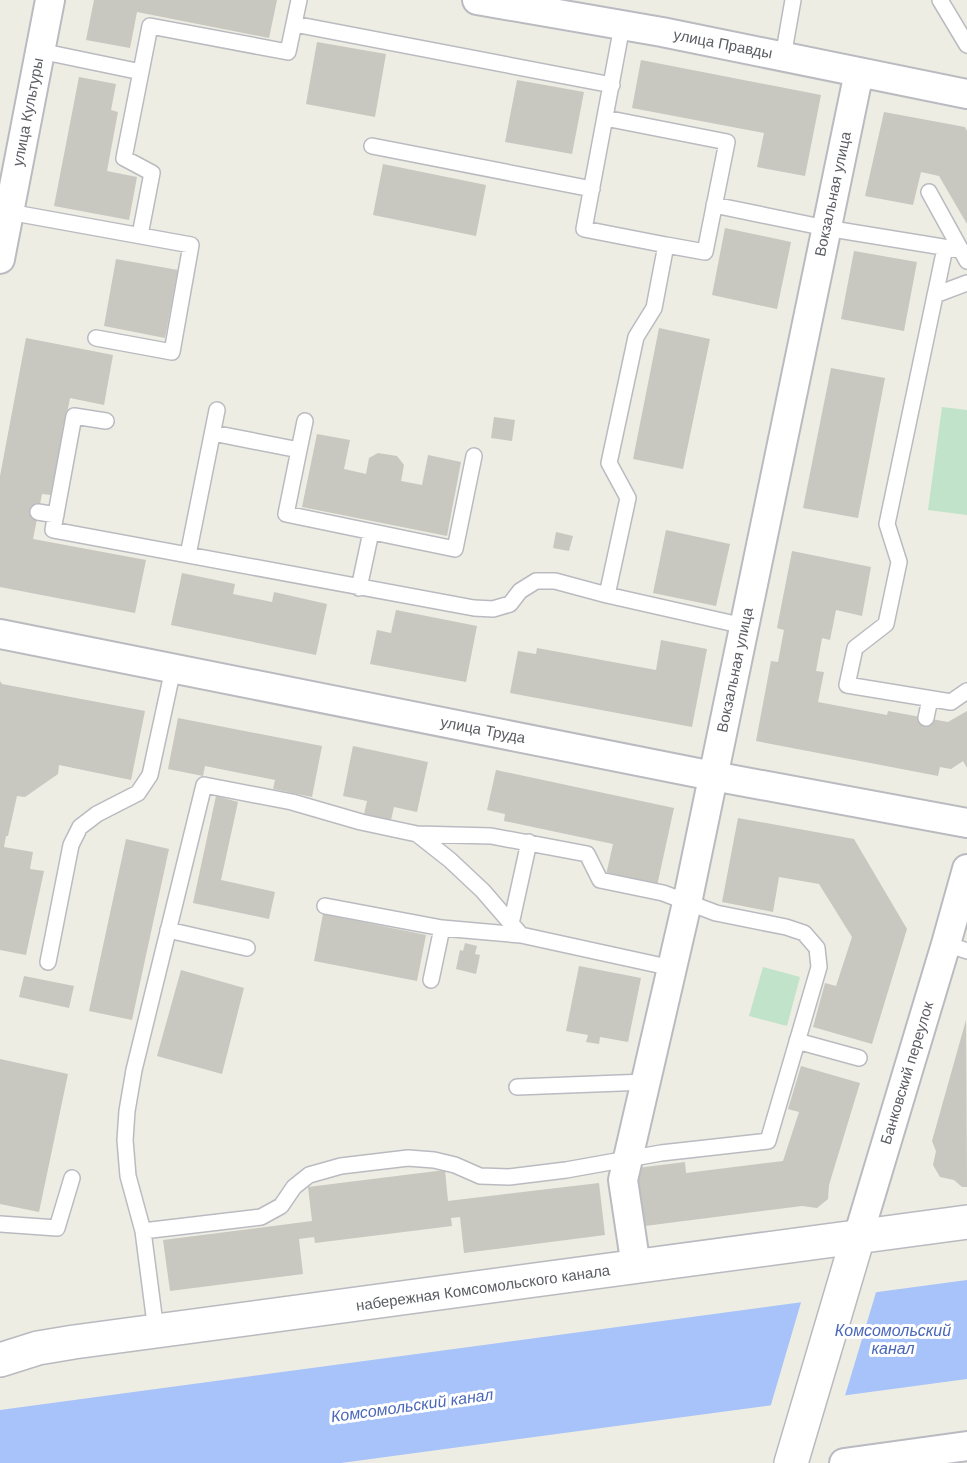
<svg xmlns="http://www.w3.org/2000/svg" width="967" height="1463" font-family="Arial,sans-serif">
  <rect width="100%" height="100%" fill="#edede3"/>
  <!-- green -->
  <path fill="#c1e3c9" d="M942 407 967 410V515L928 510Z
    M763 967 800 977 787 1026 749 1016Z"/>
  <!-- water -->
  <path fill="#a7c3f9" d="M967 1280V1379L341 1463H0V1410Z"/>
  <!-- pier -->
  <path fill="#edede3" d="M877 1289 844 1399 770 1408 802 1299Z"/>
  <!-- building -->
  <path fill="#c8c7c0" d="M94 0H277L269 38 137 12 130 48 86 40Z
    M317 42 386 54 375 117 306 104Z
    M641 60 821 95 805 176 757 167 764 133 632 108Z
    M79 77 116 84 111 110 118 112 107 171 137 177 129 220 54 206Z
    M517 80 584 92 572 154 505 142Z
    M884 112 965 127 967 131V224L939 176 921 172 913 205 865 196Z
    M383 164 486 185 476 236 373 215Z
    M725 228 791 242 777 309 712 295Z
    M854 251 917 262 904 331 841 319Z
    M116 259 178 270 165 338 104 326Z
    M659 328 710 339 683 469 633 459Z
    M26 338 113 355 104 405 70 398 51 495 42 494 33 539 146 560 135 613 0 587V476Z
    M831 368 885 378 858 518 803 508Z
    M494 417 515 420 512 441 491 438Z
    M317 434 350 440 344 469 366 474 369 458 378 453 397 456 404 465 401 481 422 485 428 455 461 462 447 536 302 507Z
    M666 530 730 544 716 606 653 593Z
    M556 532 573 536 569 551 553 548Z
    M792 551 871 567 862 616 836 610 830 640 822 638 816 671 824 672 818 702 887 715 888 711 948 722 967 711V768L963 761 951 769 940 767 938 776 756 741 771 661 778 662 784 630 777 628Z
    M182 573 235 584 233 594 272 602 274 592 327 604 316 655 171 625Z
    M396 610 477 626 466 682 370 664 377 630 391 633Z
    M661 640 707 649 692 727 510 693 518 651 536 654 537 648 656 670Z
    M0 681 2 684 145 711 131 780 59 765 58 774 25 797 17 796 8 836H6L4 847 33 852 30 869 44 871 26 955 0 950Z
    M178 718 322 746 312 797 273 789 275 780 205 766 203 776 168 769Z
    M353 746 428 762 417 812 394 807 391 820 364 814 367 801 343 796Z
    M496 770 674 808 657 886 606 875 613 844 504 821 505 814 487 810Z
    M216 796 238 802 221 880 275 892 269 919 193 903Z
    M738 818 854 839 907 929 872 1044 813 1027 825 983 836 986 852 937 819 884 779 877 773 912 722 902Z
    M126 839 169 849 132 1020 89 1011Z
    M323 914 426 935 417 981 314 961Z
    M465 943 477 946 475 954 480 955 476 974 456 969 460 950 463 951Z
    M579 966 641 978 628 1042 600 1037 599 1044 586 1042 588 1035 566 1031Z
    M181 970 244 988 222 1074 157 1056Z
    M24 976 74 986 69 1008 19 997Z
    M966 1020 967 1187H962L954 1180 940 1177 933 1165 936 1151 932 1141Z
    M0 1059 68 1074 39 1212 0 1204Z
    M801 1066 860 1083 829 1185 828 1199 817 1208 802 1206 645 1226 637 1168 685 1162 686 1173 783 1161 799 1112 788 1109Z
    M445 1170 448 1201 599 1183 605 1235 464 1253 460 1217 451 1218 452 1226 315 1243 314 1237 299 1239 303 1274 170 1291 163 1240 312 1221 308 1187Z"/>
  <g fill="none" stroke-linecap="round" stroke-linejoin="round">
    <!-- lane casing -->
    <g stroke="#babbc1" stroke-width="18">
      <path id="lane" d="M940 0 967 45
        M294 24 612 85
        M40 51 141 72
        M783 57 793 0
        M605 118 727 142 705 252 666 245
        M372 146 592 189
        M929 192 967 261
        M714 205 826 228 961 250
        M9 212 191 245 172 352 96 338
        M140 235 152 173 124 158 150 26 288 52 299 0
        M945 248 887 524 899 562 886 624 855 648 847 685 951 702 967 691
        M935 295 967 283
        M106 421 74 416 53 530 474 608 493 609 510 604 520 591 536 581H555L607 595 744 626
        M213 433 299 450 286 514 455 549 474 456
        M299 450 305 421
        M38 512 56 515
        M188 555 217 410
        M359 588 371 532
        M607 595 628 498 609 463 636 337 654 308 666 245 584 229 622 26
        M926 718 930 699
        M325 906 442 928 521 935
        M511 924 529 842
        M168 930 247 948
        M946 944 967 951
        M48 962 71 845 80 827 97 814 138 793 150 775 173 669
        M431 980 442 928
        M797 1041 859 1058
        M517 1087 646 1082
        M0 1224 57 1228 72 1178
        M143 1231 261 1217 281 1206 294 1187 309 1175 341 1166 408 1158 434 1160 455 1165 480 1176 509 1177 566 1170 661 1153 768 1141 819 967 817 948 804 933 786 927 716 913 663 893 600 880 587 854 491 836 417 834
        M156 1331 143 1231 128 1176 125 1140 127 1111 134 1070 204 785 292 802 361 822 417 834 450 860 483 891 521 935 672 968"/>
    </g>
    <!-- street casing -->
    <g stroke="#babbc1" stroke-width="32">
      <path id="street" d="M477 0 662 32 967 94
        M0 259 50 0
        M0 634 713 776 967 823
        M858 1237 946 944 967 869
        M636 1267 623 1180 687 903 859 72
        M844 1463 967 1446"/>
    </g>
    <!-- secondary casing -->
    <g stroke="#b9bac0" stroke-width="36">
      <path id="secondary" d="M0 1360 38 1348 74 1342 967 1222
        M791 1463 858 1237"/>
    </g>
    <!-- lane -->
    <use href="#lane" stroke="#fff" stroke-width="15"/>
    <!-- street -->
    <use href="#street" stroke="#fff" stroke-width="28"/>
    <!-- secondary -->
    <use href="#secondary" stroke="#fff" stroke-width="33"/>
  </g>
  <g text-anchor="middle" stroke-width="6" stroke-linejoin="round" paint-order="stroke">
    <!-- street labels -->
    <g font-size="15" fill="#5b5d63" stroke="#fff">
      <text transform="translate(723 44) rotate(11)" y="5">улица Правды</text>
      <text transform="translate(28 112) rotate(-79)" y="5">улица Культуры</text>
      <text transform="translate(833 194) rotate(-78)" y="5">Вокзальная улица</text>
      <text transform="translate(735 670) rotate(-78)" y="5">Вокзальная улица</text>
      <text transform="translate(483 730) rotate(11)" y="5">улица Труда</text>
      <text transform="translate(907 1073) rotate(-73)" y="5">Банковский переулок</text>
      <text transform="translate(483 1288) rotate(-8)" y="5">набережная Комсомольского канала</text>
    </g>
    <!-- water labels -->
    <g font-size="16" font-style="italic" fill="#4b68ba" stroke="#fff">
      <text x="893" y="1336">Комсомольский<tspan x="893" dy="18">канал</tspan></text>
      <text transform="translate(412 1405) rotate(-8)" y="6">Комсомольский канал</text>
    </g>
  </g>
</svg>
